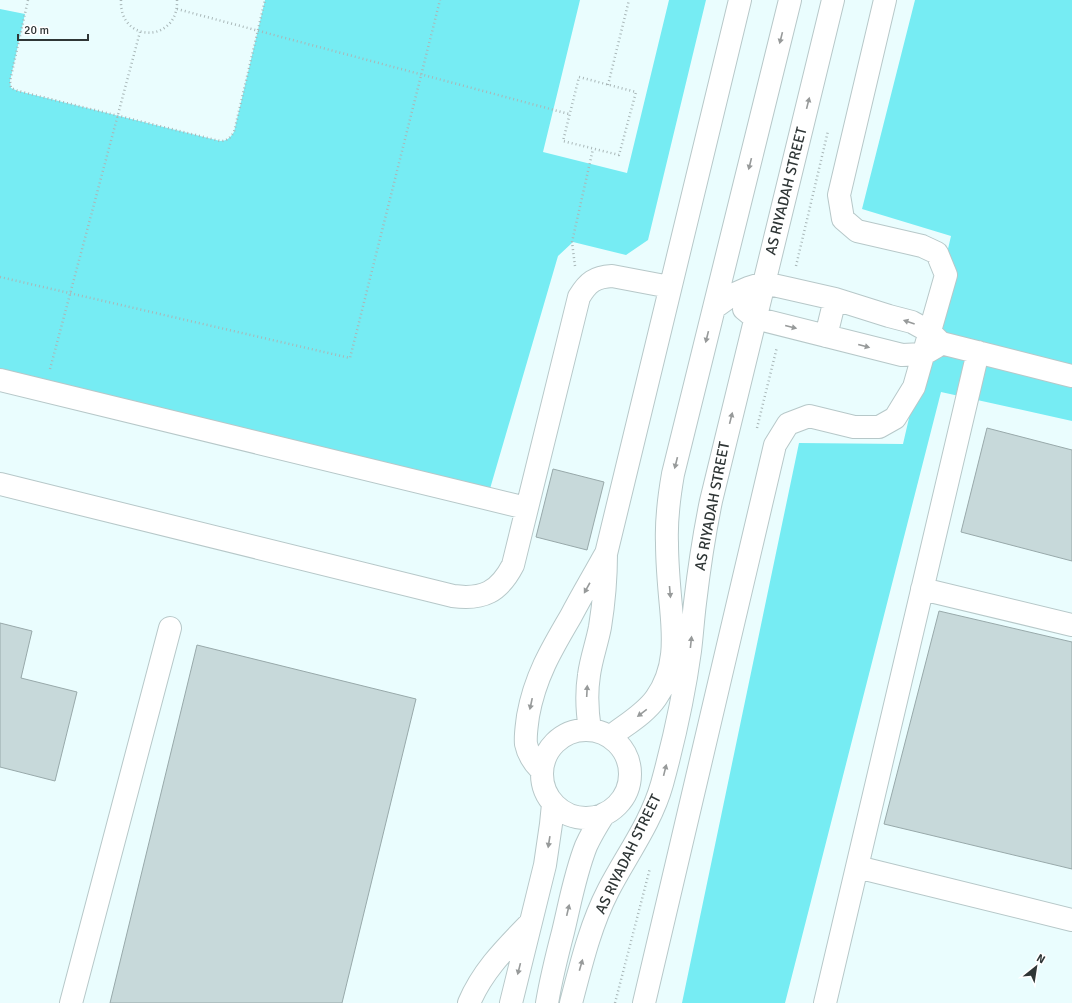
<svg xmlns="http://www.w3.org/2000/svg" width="1072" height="1003" font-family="Signika,sans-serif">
  <rect width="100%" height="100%" fill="#eafdfe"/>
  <!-- green -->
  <path fill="#76ecf3" d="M265 0H580L543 152 627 173 669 0H706L648 240 626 255 573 242 558 256 487 499 0 380V9L25 14 10 81 11 88 18 91 220 141C227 141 230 138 234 132Z
    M915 0H1072V421L941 392 785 1003H682L799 443 903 444 951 236 862 209Z"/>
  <!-- building -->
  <path fill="#c7d9da" stroke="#98a9aa" d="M987 428 1072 450V561L961 532Z
    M553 469 604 482 587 550 536 537Z
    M939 611 1072 642V869L884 824Z
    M0 623 32 631 21 678 77 692 55 781 0 767Z
    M197 645 416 699 342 1003H110Z"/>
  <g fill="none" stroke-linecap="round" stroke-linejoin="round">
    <!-- minor casing -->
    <g stroke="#b7c8c9" stroke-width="24">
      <path id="minor" d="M714 308 732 295 748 288 764 283 791 289 835 299 889 316 912 322 930 332 941 343 1072 376
        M744 309 755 318 902 355 924 354 936 347
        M826 336 835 299
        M0 380 526 508
        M0 484 453 596C483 600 499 592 513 565L579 297C588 282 595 277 612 276L670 287
        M922 589 1072 625
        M542 774a44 44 0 1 1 88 0a44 44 0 1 1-88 0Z
        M590 730C587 711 586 694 589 675 591 659 597 643 600 627 604 602 606 578 606 554L740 0
        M610 737C625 725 645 714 656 698 676 670 674 639 671 607 669 586 667 565 667 543 666 520 669 497 673 474L790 0
        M541 770C534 763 528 754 526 744 525 735 527 725 528 716 535 677 551 650 571 616 582 595 594 575 605 555
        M857 867 1072 920
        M71 1003 170 628
        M469 1003C483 970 506 948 530 923
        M511 1003 545 865 551 824 553 804
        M547 1003C551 979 557 955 563 932 570 903 575 874 586 846 591 835 597 825 604 814
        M571 1003C581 965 590 926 608 891 626 856 651 823 662 784 674 740 684 695 690 651 692 635 693 619 695 603 699 569 704 535 711 501L833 0
        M644 1003 775 445 788 424 809 416 854 427H879L895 418 914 387 946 275 937 253 922 246 857 231 843 219 839 195 885 0
        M825 1003 978 352"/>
    </g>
    <!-- path -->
    <path stroke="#a9b7b8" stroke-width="2.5" stroke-dasharray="1 3" stroke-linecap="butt" d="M28 0 10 81 11 88 18 91 220 141C227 141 230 138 234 132L265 0
      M121 0C119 44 179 43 177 0
      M177 9 569 114
      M579 77 636 92 619 155 563 141Z
      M608 85 629 0
      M575 266 572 242 593 149
      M796 266 828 131
      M0 277 350 358 440 0
      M50 369 140 32
      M757 428 777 347
      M615 1003 650 868"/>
    <!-- minor -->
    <use href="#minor" stroke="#fff" stroke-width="22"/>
  </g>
  <!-- one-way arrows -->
  <defs><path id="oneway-solid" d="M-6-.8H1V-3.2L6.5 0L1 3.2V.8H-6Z"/></defs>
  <g fill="#979a9a">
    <use href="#oneway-solid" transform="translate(781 38) rotate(104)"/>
    <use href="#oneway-solid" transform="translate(808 103) rotate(-76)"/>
    <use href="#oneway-solid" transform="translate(750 164) rotate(104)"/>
    <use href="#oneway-solid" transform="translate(909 322) rotate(-161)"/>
    <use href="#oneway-solid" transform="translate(791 327) rotate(14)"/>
    <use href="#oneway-solid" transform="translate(707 337) rotate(104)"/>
    <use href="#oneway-solid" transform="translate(864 346) rotate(15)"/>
    <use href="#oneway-solid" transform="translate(731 418) rotate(-76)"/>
    <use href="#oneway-solid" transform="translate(676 463) rotate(104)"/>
    <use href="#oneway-solid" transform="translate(587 588) rotate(119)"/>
    <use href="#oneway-solid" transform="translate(670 592) rotate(85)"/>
    <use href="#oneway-solid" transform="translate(691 642) rotate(-84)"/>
    <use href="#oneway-solid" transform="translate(587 691) rotate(-87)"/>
    <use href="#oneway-solid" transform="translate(531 704) rotate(102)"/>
    <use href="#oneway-solid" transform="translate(642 713) rotate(143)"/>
    <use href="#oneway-solid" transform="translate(665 770) rotate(-76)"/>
    <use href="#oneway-solid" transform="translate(549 842) rotate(99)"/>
    <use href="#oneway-solid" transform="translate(568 910) rotate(-77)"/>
    <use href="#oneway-solid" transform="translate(581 965) rotate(-74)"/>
    <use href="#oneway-solid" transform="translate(519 969) rotate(104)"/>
  </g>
  <g text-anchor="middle" stroke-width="3" stroke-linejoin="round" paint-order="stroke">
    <!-- street labels -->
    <g font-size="15" fill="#2f3636" stroke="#fff">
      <text transform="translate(786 191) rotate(-76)" y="5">AS RIYADAH STREET</text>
      <text transform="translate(712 506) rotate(-79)" y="5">AS RIYADAH STREET</text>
      <text transform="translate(628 854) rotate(-64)" y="5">AS RIYADAH STREET</text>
    </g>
  </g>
  <!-- north arrow -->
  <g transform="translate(1036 967) rotate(30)" stroke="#ffffff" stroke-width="3" paint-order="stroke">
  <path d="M0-3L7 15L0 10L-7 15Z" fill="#2f3636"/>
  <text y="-6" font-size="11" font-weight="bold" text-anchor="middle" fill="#2f3636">N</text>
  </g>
  <!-- scale -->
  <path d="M18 34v6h70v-6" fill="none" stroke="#2f3636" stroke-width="2"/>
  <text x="24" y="34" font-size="12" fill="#2f3636" stroke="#ffffff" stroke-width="3" paint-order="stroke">20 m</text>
</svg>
